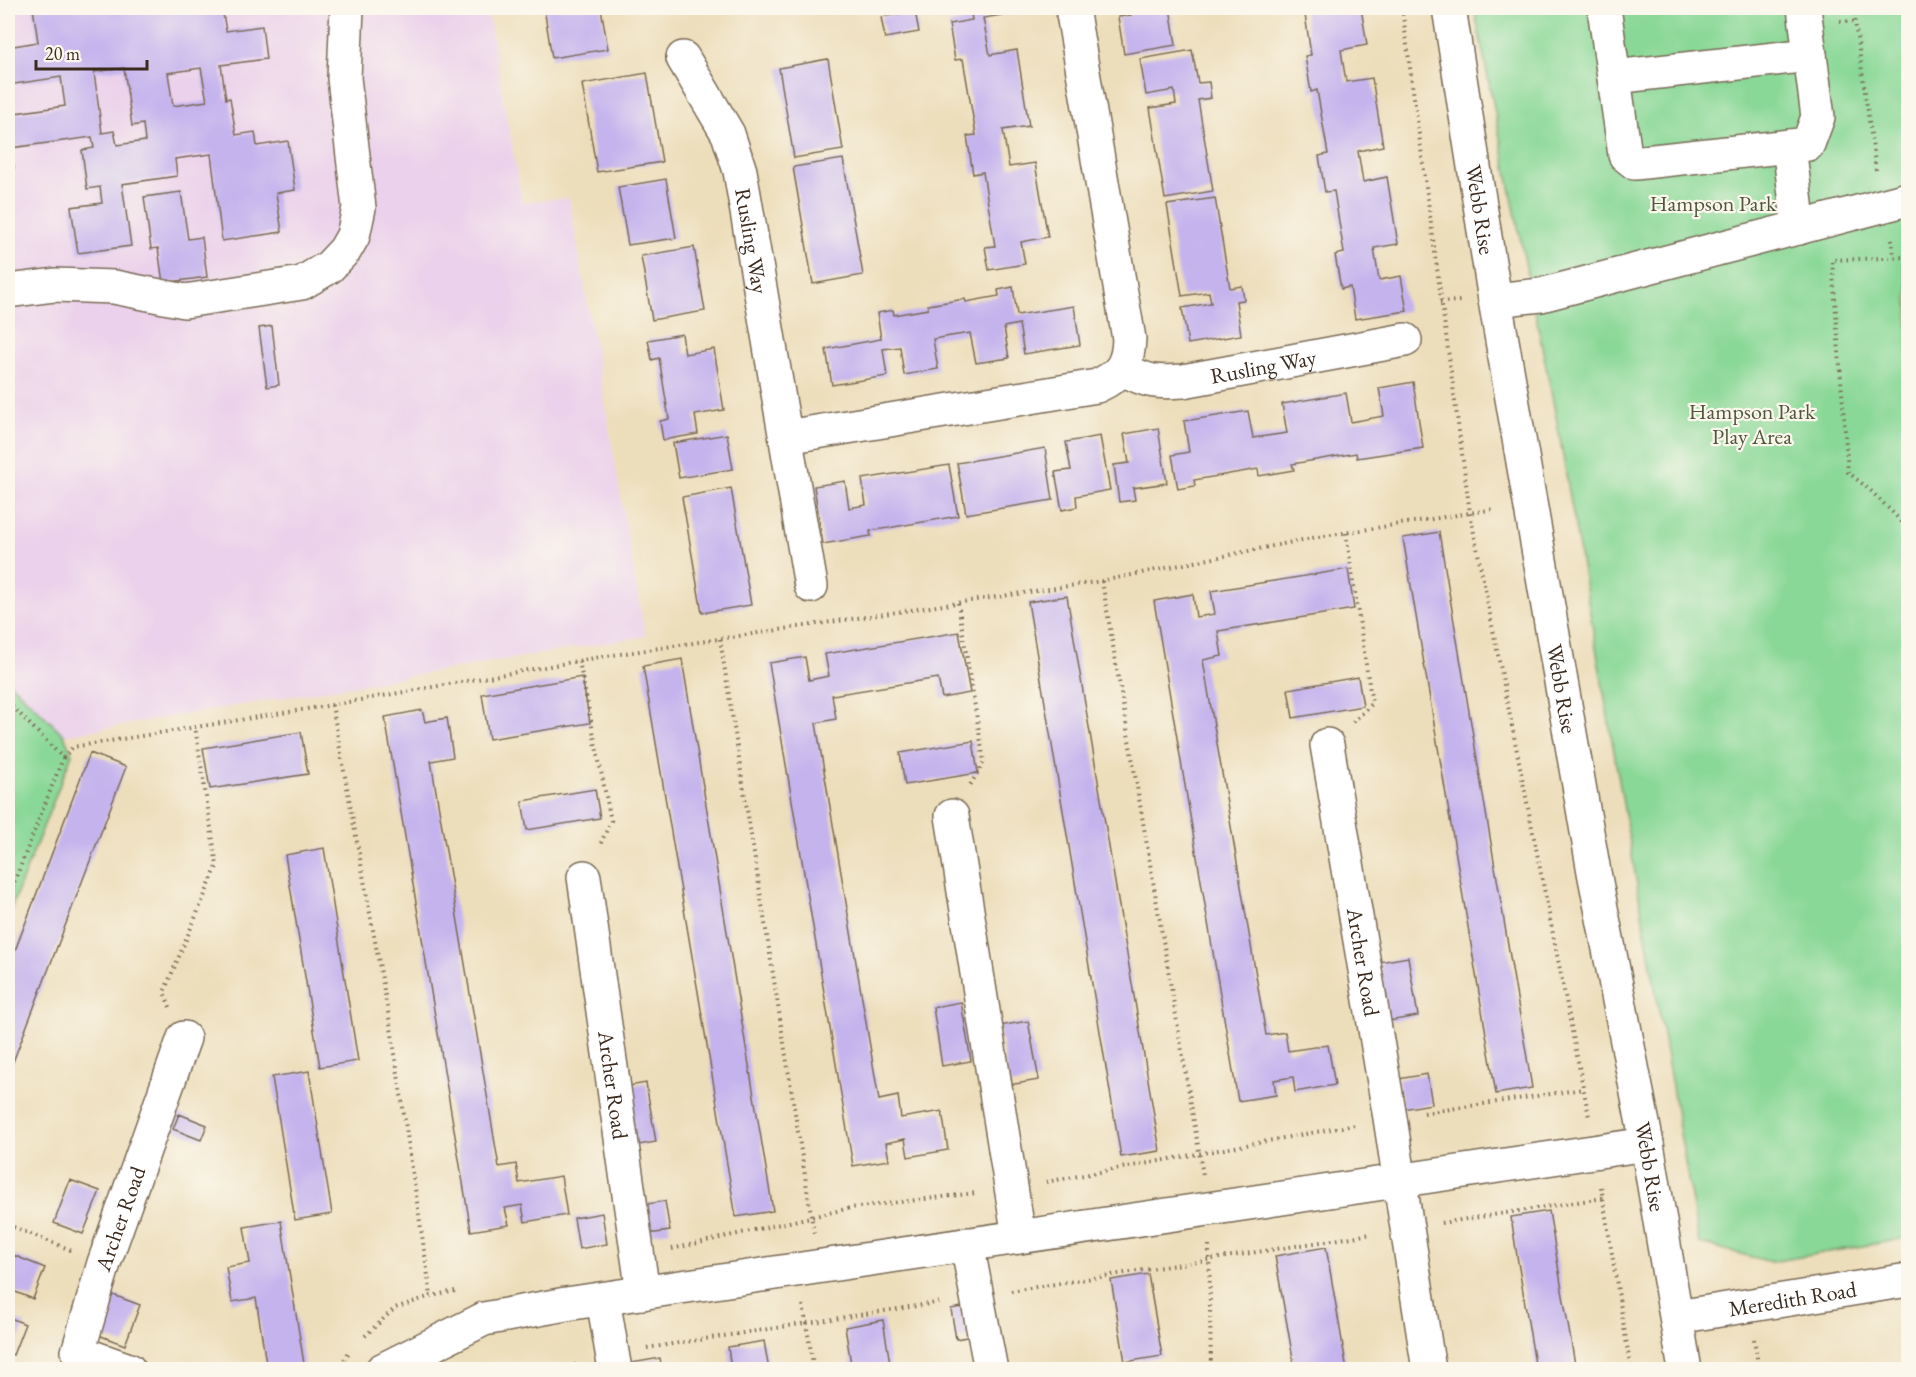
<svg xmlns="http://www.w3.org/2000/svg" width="1916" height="1377" font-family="'EB Garamond',serif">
  <rect width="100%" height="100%" fill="#fbf7ec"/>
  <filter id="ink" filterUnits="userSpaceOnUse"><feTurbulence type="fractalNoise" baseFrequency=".0167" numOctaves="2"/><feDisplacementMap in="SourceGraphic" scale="12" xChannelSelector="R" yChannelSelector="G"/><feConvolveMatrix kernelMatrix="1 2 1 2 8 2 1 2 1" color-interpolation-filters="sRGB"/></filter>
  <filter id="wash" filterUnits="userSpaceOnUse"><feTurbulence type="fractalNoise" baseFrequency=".008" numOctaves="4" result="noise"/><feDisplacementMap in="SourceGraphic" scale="24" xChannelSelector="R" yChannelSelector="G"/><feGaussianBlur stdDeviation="1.35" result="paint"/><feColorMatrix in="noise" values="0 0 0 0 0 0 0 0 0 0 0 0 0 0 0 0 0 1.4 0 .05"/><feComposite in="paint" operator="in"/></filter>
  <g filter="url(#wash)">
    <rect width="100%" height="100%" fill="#eddebb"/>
    <!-- built -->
    <path fill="#ebd1eb" d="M8 8H487L522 202 569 198 645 636 64 735 8 681Z"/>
    <!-- green -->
    <path fill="#8ad897" stroke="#62815a" stroke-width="1.5" d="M1474 8H1908V1238L1771 1262 1699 1243 1556 416Z
      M8 681 64 735 72 754 8 916Z"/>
    <g id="blocks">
      <!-- building -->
      <path fill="#c5b3ed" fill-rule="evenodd" d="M33 8H199V10L222 8 226 31 262 26 266 59 221 65 226 99 230 98 236 135 255 132 257 146 288 141 295 190 276 193 282 232 222 241 211 154 175 159 177 176 122 184 131 246 78 253 71 207 102 203 100 187 87 189 82 150 94 148 92 137 11 148 14 168H8V114L65 106 61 77 8 85V47L38 42ZM124 68 132 126 143 124 145 141 117 145 114 131 102 133 94 72ZM201 68 207 101 173 106 168 73Z
        M544 8H601L608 49 552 58Z
        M970 8H1027V11L983 18 990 55 1017 50 1029 126 1003 130 1009 167 1035 163 1048 237 1021 242 1025 264 989 270 985 247 995 246 989 210 983 172 973 174 967 136 976 135 963 59 955 60 949 24 972 20Z
        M1130 8H1170L1176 45 1124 54 1118 17 1131 15Z
        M1304 8H1361L1367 45 1341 50 1346 82 1372 78 1383 146 1358 151 1363 182 1387 177 1398 244 1374 248 1379 280 1401 276 1407 311 1355 319 1350 287 1341 289 1335 255 1344 253 1334 191 1325 192 1319 156 1328 154 1317 90 1311 92 1305 56 1311 55Z
        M915 11 919 32 885 38 881 17Z
        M1192 50 1198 83 1209 82 1211 98 1198 100 1213 191 1165 199 1150 108 1176 104 1174 90 1146 95 1140 59Z
        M828 59 843 150 794 158 779 68Z
        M647 73 662 162 597 172 582 84Z
        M843 159 863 275 813 284 793 167Z
        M666 179 676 238 628 245 618 187Z
        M181 192 188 239 202 237 207 277 163 283 158 248 151 249 144 197Z
        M1215 198 1230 288 1242 286 1244 300 1236 301 1241 335 1188 344 1182 308 1211 303 1209 292 1182 296 1167 205Z
        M694 247 705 311 652 320 641 256Z
        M1013 287 1017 315 1074 306 1080 345 1024 354 1019 324 1004 327 1009 358 976 363 970 333 951 336 933 339 938 369 904 375 900 347 883 349 887 376 832 385 826 349 881 339 877 313 893 310 894 315 928 309V305L965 299 966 302 999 296 998 290Z
        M272 326 279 385 267 387 259 328Z
        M682 334 685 354 714 349 724 410 695 415 698 434 663 440 660 421 669 419 659 358 652 360 648 340Z
        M1413 382 1423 448 1357 458 1356 453 1292 464 1294 470 1259 476 1258 469 1194 480 1195 486 1178 489 1172 455 1189 452 1184 421 1248 411 1253 438 1287 433 1282 404 1346 393 1351 422 1384 416 1379 388Z
        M1158 428 1167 483 1133 488 1135 500 1119 502 1114 465 1129 463 1124 434Z
        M727 434 733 469 679 478 673 443Z
        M1100 436 1110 490 1076 496 1077 507 1062 510 1055 472 1071 470 1066 442Z
        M1045 448 1053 500 966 514 957 463Z
        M949 465 958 516 870 531 871 536 823 544 814 486 845 481 849 508 866 505 862 479Z
        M731 488 751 605 702 613 682 497Z
        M1439 532 1532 1088 1496 1094 1403 538Z
        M1348 569 1354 609 1218 631 1222 656 1203 660 1266 1035 1285 1032 1288 1051 1328 1045 1335 1085 1295 1092 1293 1077 1274 1080 1276 1095 1238 1101 1154 601 1193 594 1196 617 1215 614 1211 591Z
        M1067 596 1160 1151 1121 1157 1028 602Z
        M959 632 970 693 942 698 938 678 832 695 836 719 816 723 879 1100 898 1096 901 1118 942 1111 948 1150 908 1157 905 1139 886 1143 889 1160 853 1166 769 663 805 657 809 680 829 676 825 654Z
        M682 659 773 1211 736 1217 643 666Z
        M582 677 590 723 489 739 482 694Z
        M1358 677 1363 706 1293 718 1288 689Z
        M422 710 425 722 447 718 453 757 431 761 499 1167 516 1164 519 1183 561 1176 567 1215 525 1222 522 1205 505 1208 509 1225 471 1231 385 717Z
        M301 732 308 774 210 789 203 748Z
        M973 741 978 773 905 785 900 753Z
        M90 753 126 767 8 1075V969Z
        M595 789 600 818 527 830 522 801Z
        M324 848 358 1061 320 1067 285 855Z
        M1408 957 1418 1016 1389 1021 1379 962Z
        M961 1002 971 1061 942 1066 933 1007Z
        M1028 1021 1039 1080 1009 1085 999 1026Z
        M309 1071 332 1214 295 1220 272 1077Z
        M1427 1074 1432 1104 1403 1109 1398 1079Z
        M646 1083 656 1142 627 1147 617 1088Z
        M179 1114 207 1125 201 1140 173 1129Z
        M70 1180 100 1191 83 1234 54 1223Z
        M665 1201 670 1231 640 1235 635 1206Z
        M1549 1211 1562 1290 1576 1370H1536L1517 1256 1511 1217Z
        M602 1213 607 1244 579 1249 574 1218Z
        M281 1221 304 1364 267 1370 256 1298 232 1302 226 1267 250 1263 244 1227Z
        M1326 1247 1347 1370H1295L1275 1256Z
        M13 1255 45 1268 33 1299 8 1289V1269Z
        M1148 1274 1162 1356 1125 1362 1111 1280Z
        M108 1293 140 1305 125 1345 93 1333Z
        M977 1304 982 1334 956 1339 951 1309Z
        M8 1317 25 1324 13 1355 8 1353Z
        M883 1320 891 1370H852L845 1327Z
        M764 1341 769 1370H731L728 1347Z
        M660 1358 662 1370H632L631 1363Z"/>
    </g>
  </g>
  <g filter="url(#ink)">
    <use href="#blocks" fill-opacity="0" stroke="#796955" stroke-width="1.5"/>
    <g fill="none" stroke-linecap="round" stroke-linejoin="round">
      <!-- minor casing -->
      <g stroke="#796955" stroke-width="36">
        <g id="minor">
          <path id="s1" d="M1449 8 1495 300 1594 872 1647 1144 1685 1370"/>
          <path d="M1604 8 1625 155 1635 163 1808 144 1818 117 1804 8"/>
          <path id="s2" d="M683 58 728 134 740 171 811 586"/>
          <path d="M1614 77 1810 55"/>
          <path d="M1789 146 1799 228"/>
          <path d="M8 291 55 285 114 287 185 301 302 283 329 267 345 250 353 236 359 208 344 78 347 8"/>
          <path d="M1495 300 1541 295 1908 199"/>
          <path id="s3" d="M1123 369C1147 382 1156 383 1183 381L1405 340"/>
          <path d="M786 437 1097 386C1121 375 1128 365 1129 339L1072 8"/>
          <path id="s4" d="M1327 745 1390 1118 1429 1370"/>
          <path d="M952 816 1019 1237"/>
          <path id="s5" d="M584 877 643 1293"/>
          <path d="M967 1244 991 1370"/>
          <path d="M603 1299 615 1370"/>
          <path id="s6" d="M1677 1317 1908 1280"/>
          <path id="s7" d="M129 1370 78 1352 104 1263 184 1038"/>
          <path d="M382 1370 484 1319 566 1304 1647 1144"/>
        </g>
      </g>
      <!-- path -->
      <path stroke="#796955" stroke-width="4" stroke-dasharray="1.5 4.5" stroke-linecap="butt" d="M1402 8 1470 513 1589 1117
        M1856 8 1855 22 1876 170
        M1840 21 1855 22
        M1892 239 1894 257
        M1908 257 1832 260 1848 472 1871 491 1901 521 1908 522
        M1440 302 1461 301
        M1346 533 1372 704 1352 723
        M1102 581 1203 1175
        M958 603 984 762 969 787
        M720 639 814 1233
        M579 661 611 821 599 847
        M8 702 63 758 8 898
        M332 705 392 1034 431 1296
        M63 758 73 747 332 705 600 657 1102 581 1312 538 1495 509
        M170 1007 164 992 217 866 195 727
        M1424 1113 1583 1089
        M1046 1182 1354 1125
        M1601 1187 1631 1370
        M1441 1223 1603 1198
        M8 1225 71 1250
        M1209 1245 1211 1370
        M672 1249 850 1208 976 1193
        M1011 1291 1371 1234
        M803 1305 814 1370
        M365 1336 395 1308 431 1296 455 1291
        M1754 1339 1759 1370
        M647 1348 942 1302
        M338 1370 349 1352
        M557 1370 578 1364"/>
      <!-- minor -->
      <use href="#minor" stroke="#fff" stroke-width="33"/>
    </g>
  </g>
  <g text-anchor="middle" stroke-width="4.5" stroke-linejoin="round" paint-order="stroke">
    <!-- park labels -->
    <g font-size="22" fill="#4f563c" stroke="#fbf7ec">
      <text x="1713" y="211">Hampson Park</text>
      <text x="1752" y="419">Hampson Park<tspan x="1752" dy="25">Play Area</tspan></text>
    </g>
    <!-- street labels -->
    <g font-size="22" fill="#3b2a1e" stroke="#fbf7ec">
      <text dy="8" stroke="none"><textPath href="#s1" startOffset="204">Webb Rise</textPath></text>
      <text dy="8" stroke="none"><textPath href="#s2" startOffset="198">Rusling Way</textPath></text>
      <text dy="8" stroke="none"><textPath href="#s3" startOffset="144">Rusling Way</textPath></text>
      <text dy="8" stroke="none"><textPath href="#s1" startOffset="690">Webb Rise</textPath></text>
      <text dy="8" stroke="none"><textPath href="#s4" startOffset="220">Archer Road</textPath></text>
      <text dy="8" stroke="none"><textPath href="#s5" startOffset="210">Archer Road</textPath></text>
      <text dy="8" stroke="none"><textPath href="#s1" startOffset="1176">Webb Rise</textPath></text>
      <text dy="8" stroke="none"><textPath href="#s7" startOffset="194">Archer Road</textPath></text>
      <text dy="8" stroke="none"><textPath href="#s6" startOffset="117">Meredith Road</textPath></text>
    </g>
  </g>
  <!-- margin -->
  <rect width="1916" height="1377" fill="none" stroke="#fbf7ec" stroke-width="30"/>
  <!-- scale -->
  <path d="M36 60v9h111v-9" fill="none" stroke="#3b2a1e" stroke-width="3"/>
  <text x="45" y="60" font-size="18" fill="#3b2a1e" stroke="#fbf7ec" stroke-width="4.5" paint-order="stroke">20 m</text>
</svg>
